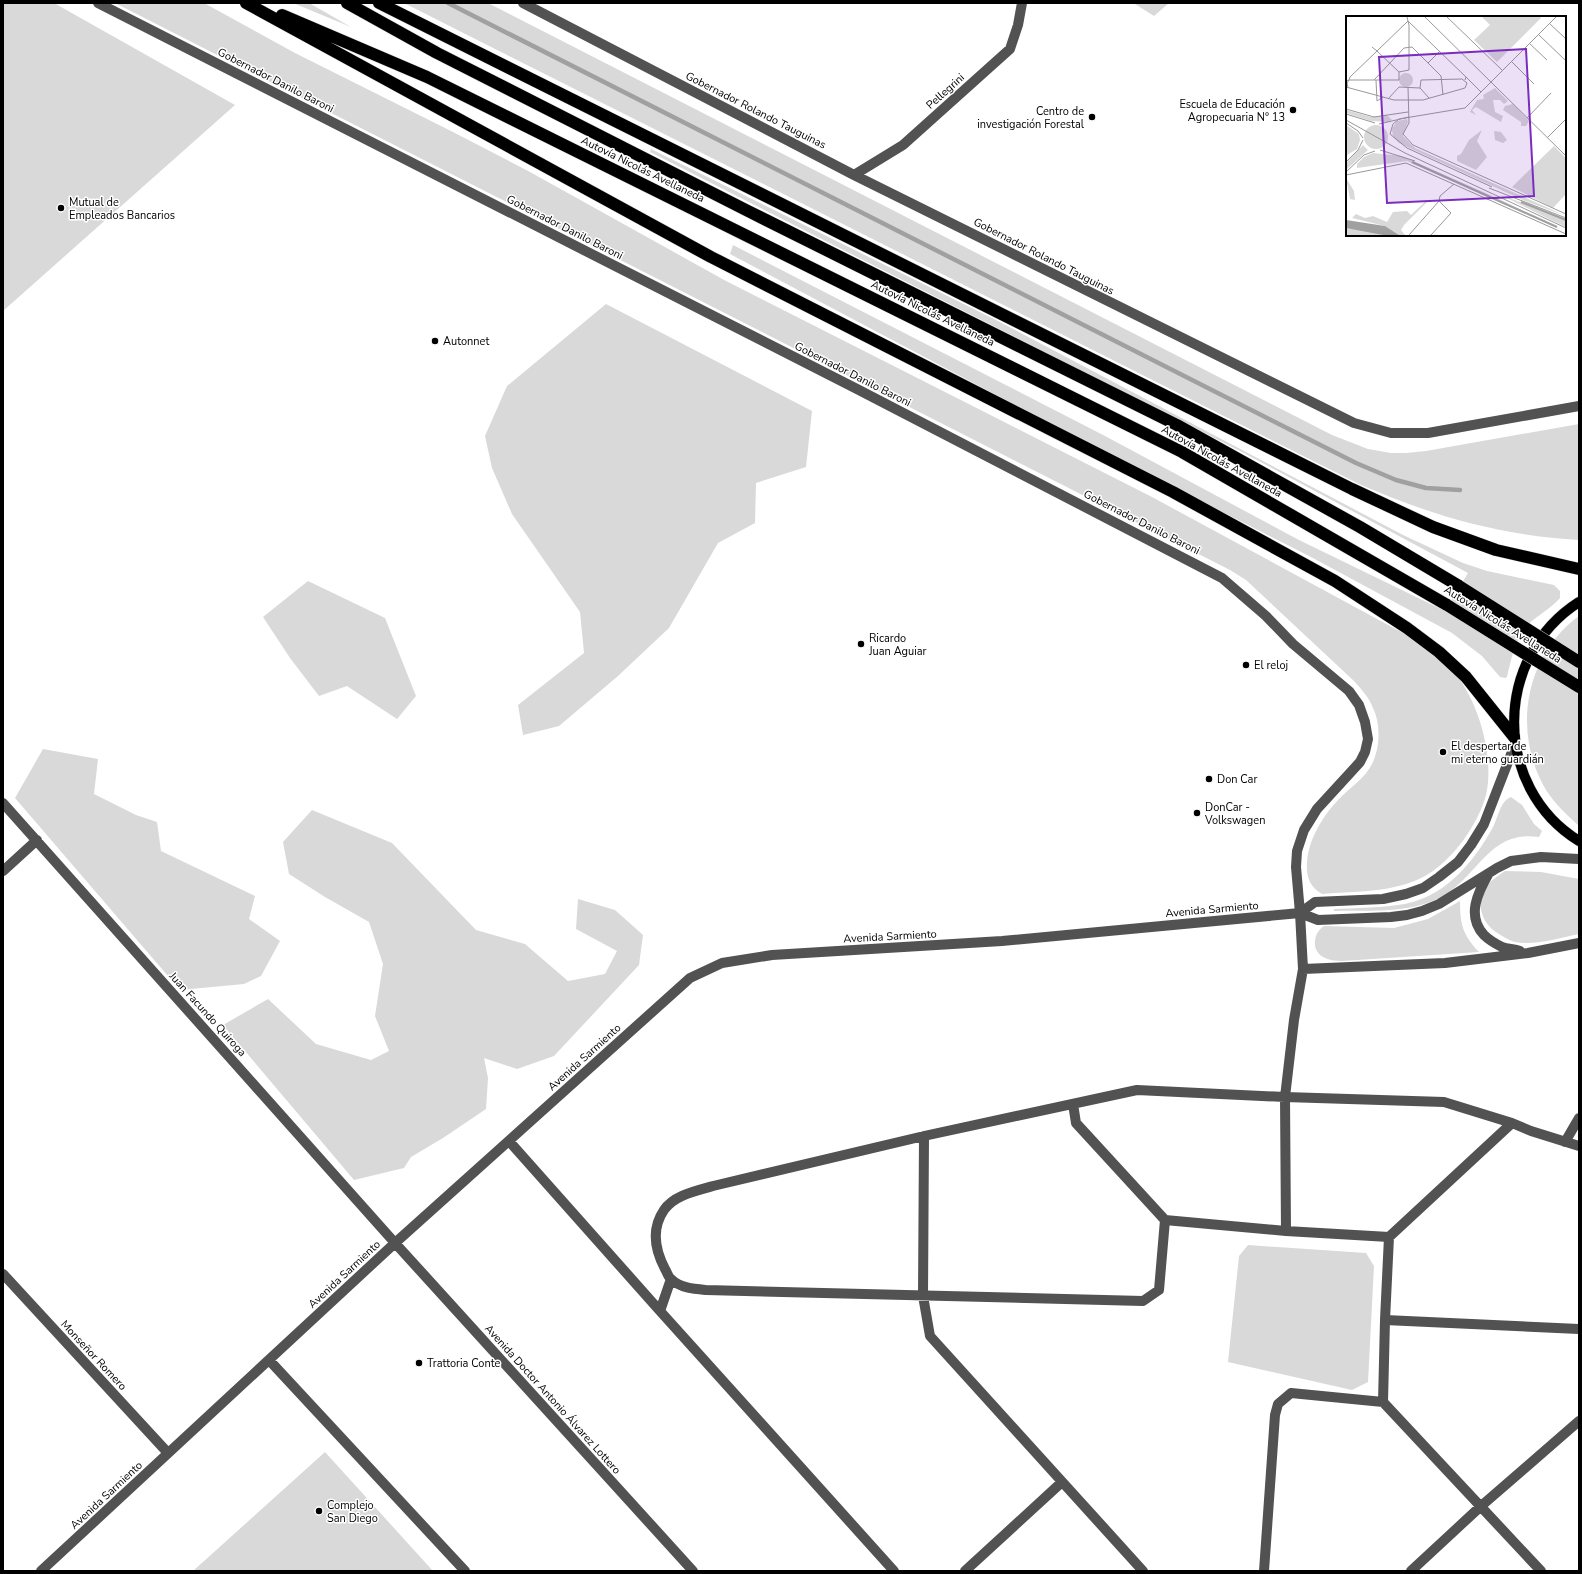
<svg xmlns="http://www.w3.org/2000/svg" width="1582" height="1574" font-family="'Nunito Sans',sans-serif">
  <rect width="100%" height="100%" fill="#fff"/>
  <!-- green -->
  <path fill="#d9d9d9" d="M3 3H54L235 105 3 311Z
    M115 3H204L295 53 451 131 530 172 726 281 1152 497 1414 639C1426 649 1442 658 1452 670 1478 698 1495 757 1486 795 1478 825 1452 861 1425 876 1394 893 1356 891 1322 894 1310 887 1306 877 1307 863 1308 839 1324 814 1341 797 1351 787 1365 778 1372 764 1380 748 1381 724 1373 708 1369 697 1361 689 1354 681L1246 580 1230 570Z
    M293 3H309L351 27Z
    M404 3H488L1332 435 1368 449 1391 453H1406L1426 451 1579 424V540C1502 536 1429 515 1359 484Z
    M1136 3H1169L1154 16 1135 4Z
    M651 149 996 320 1403 535 1463 563 1487 571 1554 585 1560 591V598C1552 607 1542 613 1533 620 1516 635 1512 656 1507 677L1505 678 1500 677 1482 656 1452 633 1311 557 1108 454 730 254 733 245 1105 436 1299 540 1445 611 1468 573 1240 451 650 152Z
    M606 304 812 411 806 467 756 483 755 523 718 543 669 628 618 676 559 726 523 735 518 705 584 653 580 612 512 514 492 468 485 436 507 386Z
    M308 581 385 618 416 696 397 719 347 686 319 696 290 658 263 617Z
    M1579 616V826C1567 815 1555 804 1546 790 1512 733 1524 656 1579 616Z
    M43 749 98 759 94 794 136 815 157 822 161 851 255 896 249 919 280 941 261 976 244 984 180 990 15 798Z
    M1511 797 1522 805 1534 824 1542 831 1539 837C1488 829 1478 879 1439 898 1407 914 1369 910 1334 911V909C1355 908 1377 908 1398 905 1442 900 1473 864 1493 827 1498 818 1500 801 1511 797Z
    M312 810 392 843 476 930 525 944 568 981 605 974 617 951 576 929 578 899 615 910 643 935 639 965 554 1056 517 1069 484 1058 488 1078 486 1109 443 1138 411 1157 404 1168 354 1180 223 1025 268 999 316 1044 371 1060 389 1051 375 1016 383 964 369 922 325 897 289 874 283 842Z
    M1505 871 1541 872 1579 879V934C1559 938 1535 946 1515 942 1508 940 1502 936 1496 932 1480 921 1475 900 1488 884 1493 879 1499 875 1505 871Z
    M1460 901C1460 925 1463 935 1479 952L1342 961C1335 961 1329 960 1323 957 1311 950 1313 933 1324 926L1394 928 1428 919Z
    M1248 1245 1366 1253 1374 1266 1368 1382 1352 1390 1228 1362 1239 1256Z
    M325 1452 433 1571H193Z"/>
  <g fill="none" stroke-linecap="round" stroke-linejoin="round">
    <!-- stream -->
    <path stroke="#a0a0a0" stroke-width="4.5" d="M448 3 1356 463 1396 480 1426 488 1460 490"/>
    <!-- major casing -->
    <g stroke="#dbdbdb" stroke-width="11">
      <path id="major" d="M1579 602C1493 657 1492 787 1579 841"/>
    </g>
    <!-- highway casing -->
    <g stroke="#dbdbdb" stroke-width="13">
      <path id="highway" d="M246 3 711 257 1173 492 1335 581 1407 628 1439 652 1466 677 1514 737
        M347 3 437 53 748 211 1177 425 1360 527 1459 586
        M379 3 1352 489 1433 527 1496 550 1579 569
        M282 15 427 77 1182 452 1447 605"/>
    </g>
    <!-- minor -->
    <path stroke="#525252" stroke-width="10" d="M98 3 857 389 1222 578 1266 616 1293 644 1349 691 1359 705 1365 722 1368 739 1365 752 1360 762 1317 809 1304 830 1297 851 1296 867 1300 913 1303 969 1294 1020 1285 1097 1286 1231
      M523 3 854 175 1354 423 1391 433H1428L1579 406
      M854 175 903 145 1010 49 1018 25 1022 3
      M3 803 395 1243 693 1571
      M3 871 37 840
      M1489 873C1478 892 1466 916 1484 935 1489 940 1496 944 1502 947 1508 949 1514 949 1520 951
      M1300 913 1315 902 1383 899 1406 894 1423 888 1439 877 1458 862 1471 845 1484 824 1515 744
      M1303 969 1445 963 1528 953 1579 943
      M1073 1104 1076 1123 1165 1220 1286 1231 1389 1237 1512 1123
      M924 1136 923 1296 930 1336 1143 1571
      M509 1141 660 1311
      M1565 1142 1579 1118
      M1165 1220 1159 1290 1143 1301 706 1290C694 1289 680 1288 671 1279 668 1277 667 1272 665 1269 655 1250 651 1229 664 1210 674 1195 696 1191 713 1186L924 1136 1137 1090 1285 1097 1444 1102 1512 1123 1531 1131 1579 1146
      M3 1274 168 1453
      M671 1279 660 1311 894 1571
      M1385 1320 1389 1237
      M269 1360 465 1571
      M41 1571 395 1243 690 978 722 963 772 955 1002 941 1300 913 1318 920 1391 917 1407 915 1422 911 1439 904 1497 868 1511 861 1541 857 1579 859
      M965 1571 1062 1482
      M1264 1571 1275 1415 1278 1404 1291 1393 1383 1402
      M1411 1571 1480 1507 1579 1421
      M1541 1571 1383 1402 1385 1320 1579 1329"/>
    <!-- major -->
    <use href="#major" stroke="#000" stroke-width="10"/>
    <!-- highway -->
    <use href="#highway" stroke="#000" stroke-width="12"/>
    <!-- highway-bridge casing -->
    <g stroke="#dbdbdb" stroke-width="13" stroke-linecap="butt">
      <path id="highway-bridge" d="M1459 586 1579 662
        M1447 605 1579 687"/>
    </g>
    <!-- highway-bridge -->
    <use href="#highway-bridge" stroke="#000" stroke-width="12"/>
  </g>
  <!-- markers -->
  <g fill="#000" stroke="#fff" stroke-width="1.5">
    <circle cx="1293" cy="110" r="4"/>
    <circle cx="1092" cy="117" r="4"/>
    <circle cx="61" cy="208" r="4"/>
    <circle cx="435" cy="341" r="4"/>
    <circle cx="861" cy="644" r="4"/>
    <circle cx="1246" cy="665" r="4"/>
    <circle cx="1443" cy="752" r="4"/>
    <circle cx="1209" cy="779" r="4"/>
    <circle cx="1197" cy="813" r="4"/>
    <circle cx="419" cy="1363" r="4"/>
    <circle cx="319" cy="1511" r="4"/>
  </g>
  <g text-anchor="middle" stroke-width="3" stroke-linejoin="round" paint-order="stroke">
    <!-- street labels -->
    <g font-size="11" fill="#000" stroke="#fff">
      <text transform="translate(276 80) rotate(27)" y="4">Gobernador Danilo Baroni</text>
      <text transform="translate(945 91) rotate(-42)" y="4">Pellegrini</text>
      <text transform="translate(756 110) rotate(27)" y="4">Gobernador Rolando Tauguinas</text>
      <text transform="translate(643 169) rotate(26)" y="4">Autovía Nicolás Avellaneda</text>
      <text transform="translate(565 227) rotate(27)" y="4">Gobernador Danilo Baroni</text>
      <text transform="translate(1044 256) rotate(27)" y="4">Gobernador Rolando Tauguinas</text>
      <text transform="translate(933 313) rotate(26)" y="4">Autovía Nicolás Avellaneda</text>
      <text transform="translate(853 374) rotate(27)" y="4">Gobernador Danilo Baroni</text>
      <text transform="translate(1222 461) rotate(29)" y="4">Autovía Nicolás Avellaneda</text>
      <text transform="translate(1142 522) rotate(27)" y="4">Gobernador Danilo Baroni</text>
      <text transform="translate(1503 624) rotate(32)" y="4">Autovía Nicolás Avellaneda</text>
      <text transform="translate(1212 909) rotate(-5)" y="4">Avenida Sarmiento</text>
      <text transform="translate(890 936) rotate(-3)" y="4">Avenida Sarmiento</text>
      <text transform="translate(208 1014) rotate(48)" y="4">Juan Facundo Quiroga</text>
      <text transform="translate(584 1057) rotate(-42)" y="4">Avenida Sarmiento</text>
      <text transform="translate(344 1274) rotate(-43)" y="4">Avenida Sarmiento</text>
      <text transform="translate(94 1355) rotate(47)" y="4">Monseñor Romero</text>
      <text transform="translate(553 1399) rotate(48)" y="4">Avenida Doctor Antonio Álvarez Lottero</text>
      <text transform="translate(106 1495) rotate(-43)" y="4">Avenida Sarmiento</text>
    </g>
    <!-- poi labels -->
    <g font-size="11" fill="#000" stroke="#fff" text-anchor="start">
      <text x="1285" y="108" text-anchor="end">Escuela de Educación<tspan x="1285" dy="13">Agropecuaria N° 13</tspan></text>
      <text x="1084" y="115" text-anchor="end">Centro de<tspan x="1084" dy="13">investigación Forestal</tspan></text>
      <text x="69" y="206">Mutual de<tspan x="69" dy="13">Empleados Bancarios</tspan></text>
      <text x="443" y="345">Autonnet</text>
      <text x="869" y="642">Ricardo<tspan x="869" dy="13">Juan Aguiar</tspan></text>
      <text x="1254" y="669">El reloj</text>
      <text x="1451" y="750">El despertar de<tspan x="1451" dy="13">mi eterno guardián</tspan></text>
      <text x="1217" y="783">Don Car</text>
      <text x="1205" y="811">DonCar -<tspan x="1205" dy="13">Volkswagen</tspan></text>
      <text x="427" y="1367">Trattoria Conte</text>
      <text x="327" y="1509">Complejo<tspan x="327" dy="13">San Diego</tspan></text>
    </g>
  </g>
  <!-- overview -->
  <g transform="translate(1346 16)">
    <rect width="220" height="220" fill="#fff"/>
    <path d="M136 1H194L195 2 151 46 128 24 144 9ZM53 64a7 7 0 1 1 14 0a7 7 0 1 1-14 0ZM149 72 162 85 158 88 154 84H147L149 96 157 100 155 106 130 91 126 94 130 99 124 96 131 84 138 83 137 79ZM167 88 183 105 180 110H175V106L157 94 159 90ZM0 94 25 101 41 99 46 104 42 106 25 105 0 97ZM61 103 62 106 57 120 69 132 220 200 179 185 53 127 47 121 46 113 51 105ZM18 121a12 12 0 1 1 24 0a12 12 0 1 1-24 0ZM0 109 13 118 14 124 11 133 1 139ZM136 114 131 125 141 141 130 154 111 145V140L115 138 123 124ZM148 115 155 116 161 124 157 127 149 124ZM17 129 22 134 0 154V147ZM208 130 220 142V178L207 192 166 171ZM27 137 56 140 153 183 220 216 61 145 11 152V148L18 141ZM0 162 8 175 9 184 4 183ZM155 179 220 203V211L201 202ZM81 184 82 185 58 209 55 214 59 219H53L39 210 6 202 10 198 19 202 27 200 41 206 47 196 61 195 65 199ZM0 212 20 214 37 219H0Z" fill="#d9d9d9"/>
    <path d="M0 204 39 210 53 219H37L0 212Z" fill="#a0a0a0"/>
    <path fill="none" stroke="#a0a0a0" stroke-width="2" d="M66 146 211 211M175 186 220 204"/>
    <path fill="none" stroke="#999" stroke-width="1" d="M79 1 220 140M101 1 156 54M203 7 220 23M192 18 220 45M183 27 201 44M26 31 31 35 62 5 120 61 119 64M165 45 188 68M82 47 94 35M53 56 63 54V9L61 1M120 61 135 76M28 64 58 32 66 31 95 60 97 79M30 64 31 85 37 81M0 65 3 64H53V56L31 35 4 61 3 64 1 67 2 72M0 71 48 84H77L119 72 121 67 116 63 75 64 74 72M62 71 63 107 57 118 67 129 220 198M42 83 53 71 74 72 83 82M0 93 28 101 62 96M0 98 29 107M181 102 205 77M0 104 59 137 220 212M0 107 12 115 17 122M33 108 63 101M44 118 47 108 53 103 119 92 210 1M44 118 61 132 146 171M201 122 220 103M34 134 69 145M0 146 12 134 17 124M0 156 18 139 29 135M0 159 60 147 220 218M143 172 220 202M63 219 93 185 94 180 108 168M85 219 105 197 93 185"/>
    <path fill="#7b2cbf" fill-opacity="0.15" stroke="#7b2cbf" stroke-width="2" d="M180 33 188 180 41 187 33 41Z"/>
    <rect width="220" height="220" fill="none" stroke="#000" stroke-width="2"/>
  </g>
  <!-- border -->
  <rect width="1582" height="1574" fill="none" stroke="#000000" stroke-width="8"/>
</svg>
